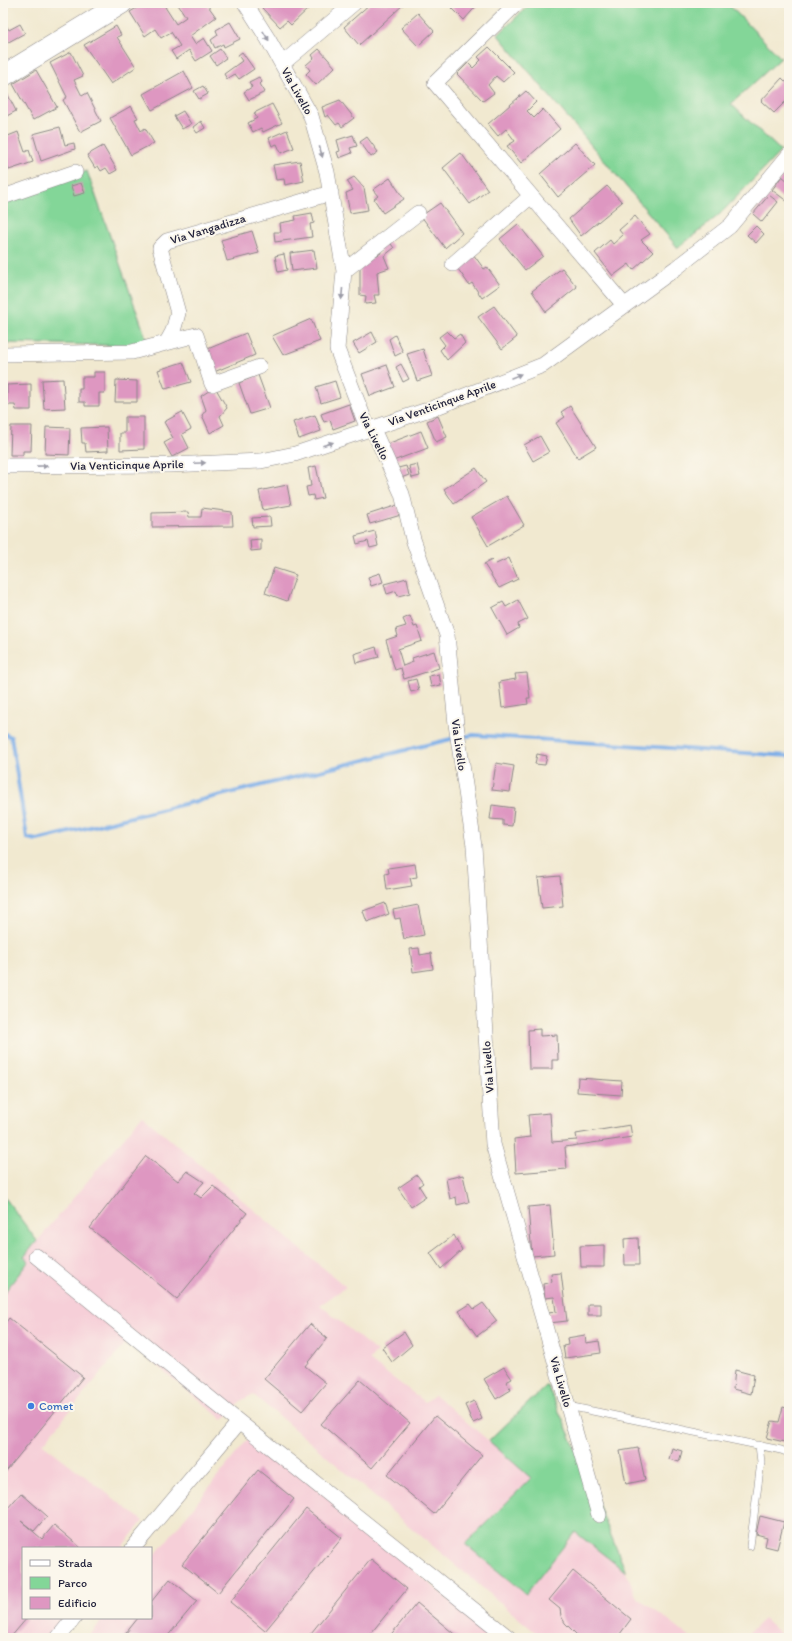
<svg xmlns="http://www.w3.org/2000/svg" width="792" height="1641" font-family="Itim,sans-serif">
  <rect width="100%" height="100%" fill="#fbf7ec"/>
  <filter id="ink" filterUnits="userSpaceOnUse"><feTurbulence type="fractalNoise" baseFrequency=".025" numOctaves="2"/><feDisplacementMap in="SourceGraphic" scale="8" xChannelSelector="R" yChannelSelector="G"/><feConvolveMatrix kernelMatrix="1 2 1 2 8 2 1 2 1" color-interpolation-filters="sRGB"/></filter>
  <filter id="wash" filterUnits="userSpaceOnUse"><feTurbulence type="fractalNoise" baseFrequency=".012" numOctaves="4" result="noise"/><feDisplacementMap in="SourceGraphic" scale="16" xChannelSelector="R" yChannelSelector="G"/><feGaussianBlur stdDeviation="0.9" result="paint"/><feColorMatrix in="noise" values="0 0 0 0 0 0 0 0 0 0 0 0 0 0 0 0 0 1.4 0 .05"/><feComposite in="paint" operator="in"/></filter>
  <g filter="url(#wash)">
    <rect width="100%" height="100%" fill="#f1e9d0"/>
    <!-- built -->
    <path fill="#f6cfd8" d="M142 1116 346 1287 320 1305 377 1352 369 1360 425 1402 435 1395 532 1478 465 1544 526 1594 576 1532 626 1572 636 1596 691 1638H542L255 1396 252 1395 242 1400 223 1420 127 1341 43 1444 143 1521 121 1548H23V1618H65L49 1638H3V1294L29 1262 24 1257Z
      M252 1434 495 1638H88L104 1618H151V1560Z
      M764 1619 785 1638H744Z"/>
    <!-- green -->
    <path fill="#83d698" stroke="#527c6a" d="M531 3H727L781 58 731 104 781 151 719 215 678 248 498 35Z
      M87 171 149 346 3 343V199Z
      M3 1195 37 1241 24 1257 29 1261 3 1294Z
      M547 1385 571 1438 626 1572 575 1532 526 1594 465 1544 531 1478 489 1441Z"/>
    <g fill="none" stroke-linecap="round" stroke-linejoin="round">
      <!-- stream -->
      <path stroke="#7cade8" stroke-width="4" d="M3 733 11 737 27 838 37 840 455 738
        M461 737 474 735 789 756"/>
    </g>
    <g id="blocks">
      <!-- building -->
      <path fill="#de97c1" d="M145 3H171L165 7 176 24 186 17 177 3H206L216 17 190 36 195 44 204 38 212 51 196 61 189 50 176 59 171 51 180 46 171 32 161 38 155 29 145 36 130 12Z
        M268 3H305L309 8 291 25 287 21 280 27 262 8Z
        M371 3 404 4 359 45 344 27Z
        M449 3H479L464 20 448 4Z
        M418 13 434 31 418 46 401 28Z
        M3 22H4L9 30 20 24 25 33 3 45Z
        M230 22 240 39 224 47 223 44 215 48 211 40 218 35 216 30Z
        M116 26 121 35 117 37 136 67 111 84 84 45Z
        M489 47 514 72 503 82 496 76 488 85 494 93 483 101 457 74 468 63 473 68 481 60 478 57Z
        M220 49 226 58 216 65 210 56Z
        M319 49 335 67 316 85 306 74 310 70 306 65 314 58 312 55Z
        M71 52 83 76 74 80 82 96 87 93 101 121 80 132 63 100 67 97 50 63Z
        M242 52 254 69 239 79 235 74 227 79 224 74 242 61 238 55Z
        M36 70 57 107 33 120 13 84Z
        M184 71 193 88 152 110 143 94Z
        M259 77 262 82 260 84 265 92 249 100 244 92 252 87 249 82Z
        M782 78 789 85V98L774 113 761 101Z
        M3 85 16 111 3 118Z
        M203 86 208 94 199 99 194 91Z
        M526 91 536 102 527 111 534 118 543 109 560 129 521 163 507 146 515 141 506 129 498 136 488 124Z
        M340 100 354 118 342 127 339 123 336 125 328 115 325 117 322 107Z
        M272 104 282 123 263 132 261 128 253 132 248 123 257 118 254 113Z
        M131 106 138 118 135 119 141 131 145 128 154 143 131 155 110 118Z
        M183 111 191 124 182 129 174 116Z
        M201 121 205 128 197 133 193 127Z
        M60 127 65 145 74 143 75 149 41 161 33 134Z
        M287 130 294 148 281 153 277 144 272 146 269 138Z
        M18 132 25 152 29 150 33 162 9 170 3 153V138Z
        M353 135 357 146 350 148 352 153 339 158 337 152 340 151 337 140Z
        M367 137 378 152 371 157 360 142Z
        M575 143 595 165 558 197 540 174Z
        M103 146 117 170 110 174 106 168 101 171 98 166 95 168 87 155Z
        M461 153 488 190 470 204 443 168Z
        M300 161 304 181 285 185 284 179 276 180 273 165Z
        M782 176 789 182 788 202 772 190Z
        M354 177 364 188 368 210 350 213 346 193 353 190 347 181Z
        M390 178 404 199 383 213 374 199 378 196 373 190Z
        M81 183 85 193 74 196 71 186Z
        M607 186 622 202 581 236 569 219Z
        M769 195 778 202 762 222 753 214Z
        M440 203 462 233 445 248 421 216Z
        M312 213 314 223 310 224 312 237 275 242 274 232H281L280 223 296 220 295 216Z
        M635 216 650 234 641 240 653 252 633 270 629 264 613 276 595 253 610 240 613 244 623 235 619 230Z
        M518 224 543 256 525 270 500 239Z
        M756 226 764 234 756 243 747 235Z
        M252 231 259 253 227 261 221 240Z
        M389 241 394 248 384 256 389 268 377 272 379 295H374L376 303 365 304 366 296 360 295V265L381 253 379 246Z
        M314 250 317 268 292 271 290 253Z
        M284 254 287 270 278 272 275 256Z
        M473 254 484 269 487 267 500 285 482 298 472 283 469 285 456 266Z
        M562 268 577 287 546 312 532 291Z
        M494 306 517 337 502 349 478 317Z
        M311 319 320 341 283 355 272 336Z
        M447 331 454 338 460 334 465 343 447 360 440 350 445 345 439 337Z
        M372 332 377 342 359 353 353 343Z
        M246 333 255 355 214 372 203 351Z
        M395 335 403 352 395 356 389 339Z
        M423 349 432 376 417 381 407 354Z
        M183 362 191 382 165 389 158 370Z
        M401 364 409 379 403 382 396 367Z
        M387 365 395 387 370 396 362 374Z
        M94 372H105V393H99V406H85V402H79V389H82V377H94Z
        M258 375 270 408 250 414 239 383Z
        M63 379 65 408 44 409 42 380Z
        M116 380 137 381V402H115Z
        M335 381 340 397 321 403 316 387Z
        M31 384V410H16L15 405H7V385Z
        M215 387 227 408 220 416 224 425 210 433 202 415 206 410 201 396Z
        M349 404 355 421 333 429 330 420 324 422 321 414Z
        M570 406 596 447 578 458 556 423 565 417 561 412Z
        M182 412 191 429 182 434 189 448 172 457 164 443 173 438 164 422Z
        M315 415 321 431 299 439 293 422Z
        M438 416 447 437 436 442 427 421Z
        M125 417H144V449L120 450V433H125Z
        M11 426H32L31 451H23V455H10Z
        M46 427 70 428 69 455 45 454Z
        M107 427 108 451 86 452 85 443H82L81 428Z
        M421 431 428 448 393 461 387 444Z
        M540 436 549 452 533 461 524 445Z
        M417 464 420 476 412 478 409 466Z
        M316 466 323 498 314 500 313 495 308 496 306 487 311 486 308 468Z
        M406 466 409 475 401 478 398 468Z
        M476 468 486 482 454 504 444 489Z
        M287 485 291 505 263 510 259 491Z
        M507 496 524 525 488 546 471 517Z
        M398 505 401 515 370 524 367 515Z
        M202 508 232 512 233 526 152 527V513L188 512 189 517H201Z
        M270 517 271 526 253 527 252 518Z
        M375 531 378 546 370 548 368 541 357 544 355 536Z
        M261 539V550L251 551 250 540Z
        M509 558 518 579 499 588 484 564 492 560 496 564Z
        M274 568 296 575 287 601 265 593Z
        M380 573 383 582 371 586 368 577Z
        M407 578 410 593 398 596 396 591 387 594 384 584Z
        M518 600 528 619 518 624 519 628 507 635 492 608 503 602 506 607Z
        M410 616 414 627 417 626 422 641 398 649 403 666 413 662 412 658 434 651 439 668 404 679 401 668 395 670 386 640 398 636 396 629 406 626 403 619Z
        M376 647 379 657 356 663 354 654Z
        M527 673 530 698H527L528 704 502 708 499 682 516 679 515 674Z
        M439 674 441 685 431 687 429 676Z
        M416 679 419 690 411 692 408 681Z
        M537 754 547 756 545 765 535 764Z
        M496 763 514 766 510 792 492 790Z
        M492 805 514 808 512 826 503 825V820L490 819Z
        M415 864 417 877 410 878 412 886 387 890 385 874 389 873 388 868Z
        M560 876 563 906 542 908 538 878Z
        M385 903 389 914 367 922 363 911Z
        M418 905 424 935 404 939 400 918 395 919 393 910Z
        M419 948 420 955 431 953 433 969 413 972 410 949Z
        M540 1029V1036L557 1035 558 1060H552V1069H529L528 1030Z
        M578 1078 622 1081 621 1095 577 1092Z
        M550 1113 552 1142 577 1140 576 1134 630 1125 632 1137 565 1147 567 1169 516 1173 514 1139 530 1137 528 1115Z
        M146 1156 178 1181 187 1171 204 1182 194 1193 201 1198 213 1186 247 1213 177 1299 90 1228Z
        M417 1175 423 1183 419 1186 426 1197 411 1207 398 1188Z
        M463 1175 469 1202 457 1205 456 1197 450 1199 446 1179Z
        M550 1205 554 1254 532 1256 528 1207Z
        M454 1235 462 1250 441 1269 430 1253Z
        M638 1238 639 1265H625L624 1239Z
        M604 1245V1267H581L580 1246Z
        M561 1273 567 1321 549 1323 548 1313 556 1312 554 1297 545 1298 543 1284 552 1282 551 1274Z
        M483 1303 497 1321 477 1336 459 1311 470 1304 474 1309Z
        M588 1304H601V1315H588Z
        M9 1318 83 1377 3 1475V1326Z
        M310 1324 327 1338 305 1366 326 1383 302 1411 264 1379Z
        M404 1332 412 1345 392 1362 382 1348Z
        M585 1335 586 1343 599 1341 601 1353 565 1358 563 1346 568 1345 567 1338Z
        M504 1367 512 1379 506 1382 511 1390 496 1399 484 1379Z
        M735 1370 754 1375 751 1394 733 1389Z
        M360 1380 410 1423 372 1468 321 1424Z
        M474 1401 482 1419 473 1423 465 1405Z
        M783 1407 789 1409V1443L767 1438 772 1421 779 1422Z
        M435 1416 482 1455 434 1514 387 1475Z
        M638 1448 645 1480 626 1484 620 1451Z
        M672 1448 682 1451 679 1462 669 1459Z
        M258 1470 294 1499 218 1593 182 1564Z
        M21 1493 47 1516 34 1531 21 1521 42 1539 54 1525 81 1548H23V1618H27L10 1638H3V1510L5 1507 7 1509Z
        M306 1509 342 1538 265 1631 230 1602Z
        M760 1516 784 1522 777 1549 765 1546 767 1537 756 1534Z
        M371 1559 407 1589 367 1638H307Z
        M573 1571 631 1619 617 1638H585L577 1635 565 1623 561 1616 560 1609 549 1600Z
        M170 1579 197 1601 166 1638H122L138 1618H151V1602Z
        M417 1603 459 1638H388Z"/>
    </g>
  </g>
  <g filter="url(#ink)">
    <use href="#blocks" fill-opacity="0" stroke="#8a8686" stroke-width="1"/>
    <g fill="none" stroke-linecap="round" stroke-linejoin="round">
      <!-- lane casing -->
      <g stroke="#8a8686" stroke-width="8">
        <path id="lane" d="M568 1406 781 1450 789 1453
          M750 1546 761 1462 759 1445"/>
      </g>
      <!-- street casing -->
      <g stroke="#8a8686" stroke-width="16">
        <path id="street" d="M245 3 268 39 311 116 327 172 344 271 337 349 366 424 373 429 402 494 413 539 447 635 456 724 474 846 493 1144 599 1515
          M517 3 435 83 624 305
          M282 64 354 3
          M3 197 75 172
          M453 264 531 196
          M344 271 418 213
          M167 342 173 331 178 313 160 248 167 241 331 193
          M3 354 132 352 196 335 212 384 259 367
          M3 466 170 465 261 461 295 454 439 406 543 365 676 268 730 226 789 155
          M36 1256 239 1422 509 1638
          M133 1548 239 1422
          M58 1638 74 1618"/>
      </g>
      <!-- secondary casing -->
      <g stroke="#8a8686" stroke-width="22">
        <path id="secondary" d="M3 76 122 3"/>
      </g>
      <!-- lane -->
      <use href="#lane" stroke="#fff" stroke-width="7"/>
      <!-- street -->
      <use href="#street" stroke="#fff" stroke-width="15"/>
      <!-- secondary -->
      <use href="#secondary" stroke="#fff" stroke-width="21"/>
    </g>
    <!-- one-way arrows -->
    <defs><path id="oneway-solid" d="M-6-.8H1V-3.2L6.5 0L1 3.2V.8H-6Z"/></defs>
    <g fill="#9c9ca7">
      <use href="#oneway-solid" transform="translate(266 36) rotate(58)"/>
      <use href="#oneway-solid" transform="translate(321 152) rotate(74)"/>
      <use href="#oneway-solid" transform="translate(342 294) rotate(95)"/>
      <use href="#oneway-solid" transform="translate(516 376) rotate(-22)"/>
      <use href="#oneway-solid" transform="translate(328 444) rotate(-18)"/>
      <use href="#oneway-solid" transform="translate(200 463) rotate(-3)"/>
      <use href="#oneway-solid" transform="translate(42 466) rotate(-1)"/>
    </g>
  </g>
  <!-- markers -->
  <circle fill="#3f7fe0" stroke="#fbf7ec" stroke-width="1.5" cx="31" cy="1406" r="4"/>
  <g text-anchor="middle" stroke-width="4" stroke-linejoin="round" paint-order="stroke">
    <!-- street labels -->
    <g font-size="12" fill="#22223b" stroke="#fbf7ec">
      <text transform="translate(297 91) rotate(61)" y="4">Via Livello</text>
      <text transform="translate(208 229) rotate(-17)" y="4">Via Vangadizza</text>
      <text transform="translate(442 403) rotate(-20)" y="4">Via Venticinque Aprile</text>
      <text transform="translate(374 436) rotate(63)" y="4">Via Livello</text>
      <text transform="translate(127 465) rotate(-1)" y="4">Via Venticinque Aprile</text>
      <text transform="translate(459 745) rotate(82)" y="4">Via Livello</text>
      <text transform="translate(488 1067) rotate(-94)" y="4">Via Livello</text>
      <text transform="translate(561 1382) rotate(74)" y="4">Via Livello</text>
    </g>
    <!-- shop labels -->
    <g font-size="12" fill="#366cbe" stroke="#fbf7ec" text-anchor="start">
      <text x="39" y="1410">Comet</text>
    </g>
  </g>
  <!-- margin -->
  <rect width="792" height="1641" fill="none" stroke="#fbf7ec" stroke-width="16"/>
  <!-- legend -->
  <rect x="22" y="1547" width="130" height="72" fill="#fbf7ec" stroke="#a4a2a5"/>
  <rect x="30" y="1560" width="20" height="6" fill="#ffffff" stroke="#a4a2a5"/>
  <text x="58" y="1567" font-size="12" fill="#22223b">Strada</text>
  <rect x="30" y="1577" width="20" height="12" fill="#83d698" stroke="#a4a2a5"/>
  <text x="58" y="1587" font-size="12" fill="#22223b">Parco</text>
  <rect x="30" y="1597" width="20" height="12" fill="#de97c1" stroke="#a4a2a5"/>
  <text x="58" y="1607" font-size="12" fill="#22223b">Edificio</text>
</svg>
